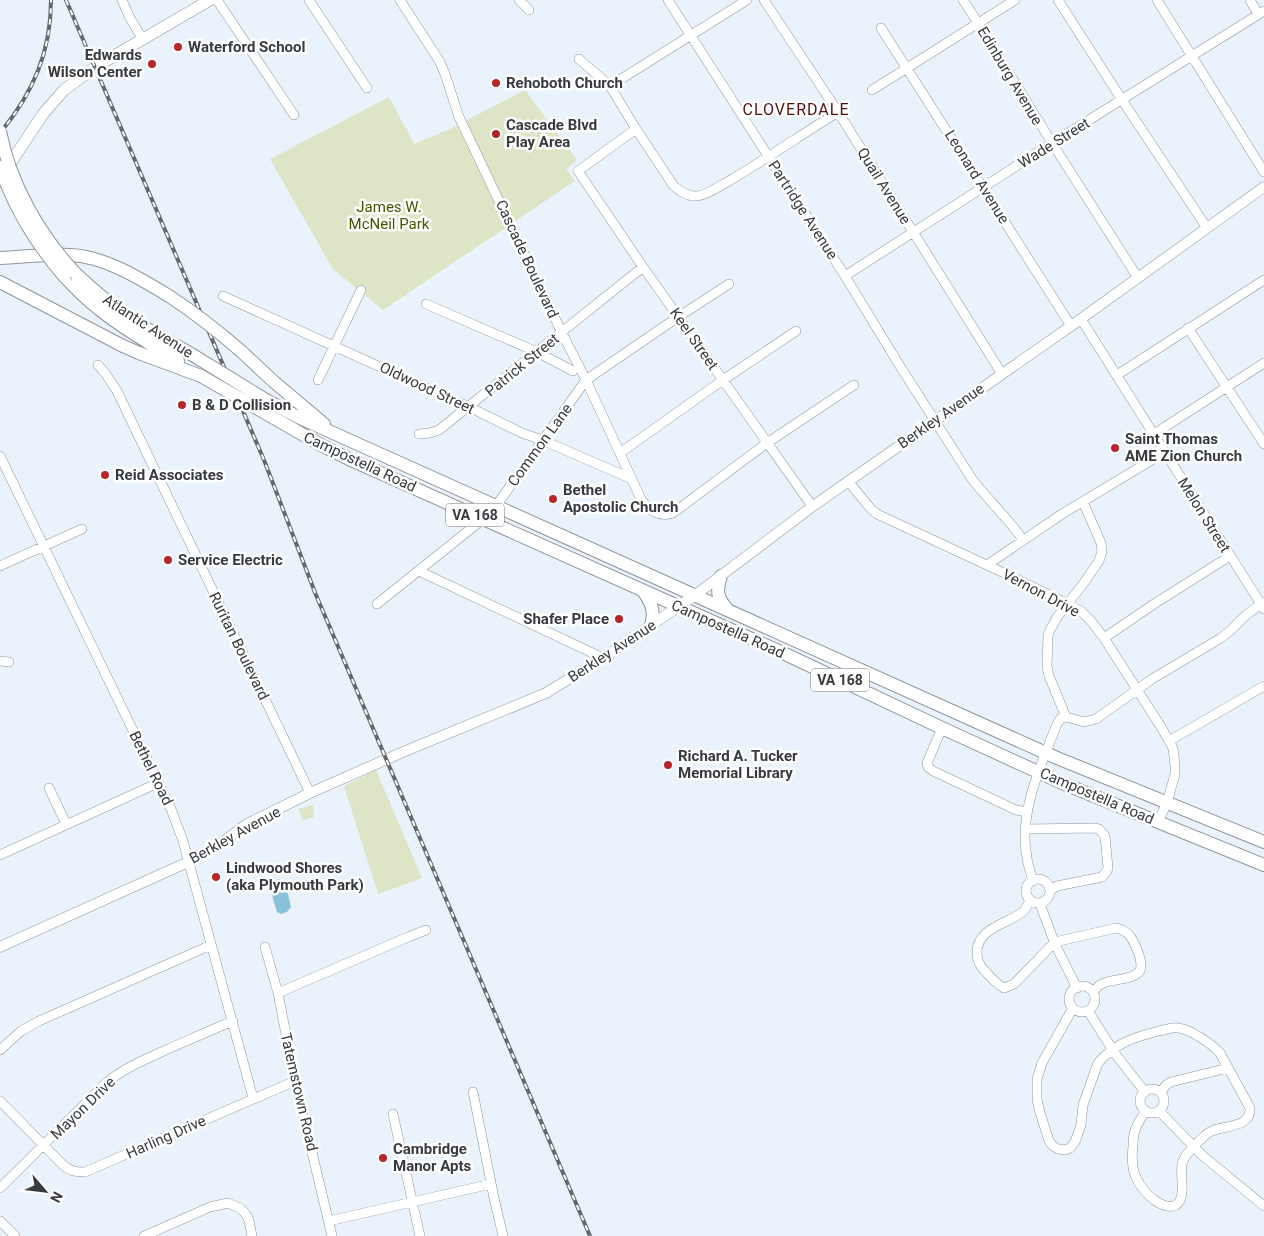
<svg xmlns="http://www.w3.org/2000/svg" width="1264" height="1236" font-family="Roboto,sans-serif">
  <rect width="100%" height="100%" fill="#eaf2fb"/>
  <!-- green -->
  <path fill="#dee4c6" d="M525 90 577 160 566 169 575 181 383 310 333 269 270 159 389 97 414 144 450 129Z
    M376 770 422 878 378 894 344 786Z
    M313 805 314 817 303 820 298 809Z"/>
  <!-- water -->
  <path fill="#89c2d8" d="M279 879 285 882 291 907 287 912 281 914 277 912 273 899 271 885 274 881Z"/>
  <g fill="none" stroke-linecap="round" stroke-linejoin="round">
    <!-- minor casing -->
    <g stroke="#8f969f" stroke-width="10">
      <path id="minor" d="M122 0 130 18 143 40
        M217 0 294 115
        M309 0 367 88
        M400 0 440 62 445 74 459 117 562 333 586 380 641 499C648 510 659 518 673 513L767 443 854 385
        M519 0 529 10
        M668 0 845 276 898 363 972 479C988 500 1008 518 1023 540
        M764 0 838 112 1002 374
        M963 0 978 23 1052 143 1138 278
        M1058 0 1122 100 1207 228
        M1157 0 1264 172
        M1250 0 1258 14
        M881 28 1071 326
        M579 59 610 86 636 129 673 185C679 191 689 197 697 196 708 195 719 186 729 181 766 159 801 135 838 112
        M610 86 747 0
        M872 90 1015 0
        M636 129 578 171 643 267 812 506
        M845 276 1052 143 1264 11
        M223 296 469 407 522 433 542 440 632 479
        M426 304 537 352 573 371
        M1081 319 1264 609
        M1188 328 1264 444
        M98 365 105 373 117 391 310 793
        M1117 375 1264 280
        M318 380 361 290
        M419 434 430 433 439 430 643 267
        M1154 434 1264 363
        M620 453 723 380 796 331
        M0 456 171 809 183 841 253 1098
        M848 481 871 509 877 514 1004 573 1068 604 1082 612 1091 621 1104 638 1161 727 1173 748 1175 765V774L1167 803 1158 822
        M987 565 1062 514 1165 452
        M0 566 82 529
        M419 571 603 658
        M377 604 483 519 496 506 586 380 678 317 729 284
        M1104 638 1154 604 1230 556
        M0 661 9 662
        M1066 717 1049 676 1047 666 1048 636 1050 630 1058 616 1083 584 1099 561 1102 552 1101 543 1083 502
        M1066 717 1084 722 1096 719 1152 679 1221 638 1232 629 1246 615 1264 602
        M942 728 927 763 928 767 933 771 1016 810 1027 812
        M1169 741 1264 686
        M49 788 66 824
        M1026 829 1094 828 1099 829 1105 836 1108 868 1107 871 1102 877 1057 886 1051 890
        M0 855 158 783
        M1026 891a12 12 0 1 1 24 0a12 12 0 1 1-24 0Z
        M1033 881C1031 873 1028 866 1027 858 1018 813 1041 765 1057 724L1061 718 1066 717
        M1030 900C1028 905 1026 910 1021 913 1006 924 977 929 977 952 977 959 979 965 984 970 990 976 996 984 1004 988L1014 984 1055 942 1116 928C1122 929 1126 931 1130 936 1135 943 1145 964 1139 972 1131 981 1112 978 1102 984 1098 985 1096 989 1093 992
        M1040 904 1055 944 1077 988
        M265 947 278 993 295 1081 332 1236
        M1069 999a13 13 0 1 1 26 0a13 13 0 1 1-26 0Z
        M278 993 408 937 426 930
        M1073 1008 1042 1063 1037 1079V1099L1039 1109 1049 1141 1053 1146 1058 1149 1065 1150 1070 1148 1075 1142 1081 1125 1083 1105 1098 1063C1115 1043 1135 1037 1159 1031 1165 1030 1171 1027 1178 1028 1190 1029 1212 1044 1220 1053L1250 1108C1251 1128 1225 1125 1212 1131 1206 1133 1202 1139 1197 1143 1192 1148 1186 1154 1183 1161 1178 1172 1188 1197 1176 1205 1169 1209 1160 1204 1154 1200 1136 1185 1130 1170 1133 1147 1133 1140 1133 1134 1136 1128 1138 1122 1142 1117 1146 1111
        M1088 1011 1116 1055 1145 1092
        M0 1050 21 1031 39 1021 211 945
        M1140 1101a12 12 0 1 1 24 0a12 12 0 1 1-24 0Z
        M473 1092 494 1198 503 1236
        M1161 1092 1166 1085 1171 1082 1228 1068
        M0 1101 63 1165C70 1171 75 1172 85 1172L295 1081
        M1159 1111 1203 1156 1264 1206
        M393 1114 420 1236
        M0 1188 106 1083C124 1068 146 1059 168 1049 189 1040 211 1030 233 1021
        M0 1221 15 1236
        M329 1221 491 1184
        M144 1236 210 1207 228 1203 240 1208 245 1213 249 1220 252 1236"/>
    </g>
    <!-- tertiary casing -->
    <g stroke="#8f969f" stroke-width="11">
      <path id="tertiary" d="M0 947 188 862 220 844 247 824 310 793 403 752 546 693 603 658 694 596 813 506 1071 326 1264 187"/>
    </g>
    <!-- secondary casing -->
    <g stroke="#8f969f" stroke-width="12">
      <path id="secondary" d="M6 170 43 114 64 90 95 67 210 0"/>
    </g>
    <!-- primary casing -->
    <g stroke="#8f969f" stroke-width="14">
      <path id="primary" d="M0 258C23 257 47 254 70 255 104 256 141 279 169 296
        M77 275C91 288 106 301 121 312 143 328 168 341 191 354
        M64 276C75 288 86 299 99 309 123 329 151 344 178 361
        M0 282 123 346 139 353 201 376
        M242 352 273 381 324 424
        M266 400 298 417 342 437 1057 758 1264 842
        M274 418 321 445 349 459 783 653 942 728 1062 783 1264 865
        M721 576C716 591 717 598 728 610
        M643 591C652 603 655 612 651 626"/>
    </g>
    <!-- minor -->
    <use href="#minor" stroke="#fff" stroke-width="9"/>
    <!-- tertiary -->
    <use href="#tertiary" stroke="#fff" stroke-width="10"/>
    <!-- secondary -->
    <use href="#secondary" stroke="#fff" stroke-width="11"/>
    <!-- primary -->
    <use href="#primary" stroke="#fff" stroke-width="12"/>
    <!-- rail casing -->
    <g stroke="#64686d" stroke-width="4">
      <path id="rail" d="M66 0 264 460 316 595 590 1236
        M0 133C33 93 51 52 51 0"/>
    </g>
    <!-- rail -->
    <use href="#rail" stroke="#fefefe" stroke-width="2" stroke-dasharray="5.5" stroke-linecap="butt"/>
    <!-- primary-bridge casing -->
    <g stroke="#8f969f" stroke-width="14" stroke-linecap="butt">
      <path id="primary-bridge" d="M0 131C10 184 40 236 77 275
        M0 167C15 209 35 242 64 276
        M169 296C195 313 219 332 242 352
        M191 354 266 400
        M201 376 274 418"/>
    </g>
    <!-- primary-bridge -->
    <use href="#primary-bridge" stroke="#fff" stroke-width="12"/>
  </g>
  <!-- markers -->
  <g fill="#b5252a" stroke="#fefefe" stroke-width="2">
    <circle cx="178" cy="47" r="5"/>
    <circle cx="152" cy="64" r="5"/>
    <circle cx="496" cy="83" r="5"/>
    <circle cx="496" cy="134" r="5"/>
    <circle cx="182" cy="405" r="5"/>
    <circle cx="1115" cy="448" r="5"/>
    <circle cx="105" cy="475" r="5"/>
    <circle cx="553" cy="499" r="5"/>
    <circle cx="168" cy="560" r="5"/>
    <circle cx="619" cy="619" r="5"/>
    <circle cx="668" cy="765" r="5"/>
    <circle cx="216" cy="877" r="5"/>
    <circle cx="383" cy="1158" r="5"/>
  </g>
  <g text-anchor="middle" stroke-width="5" stroke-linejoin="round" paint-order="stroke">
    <!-- shield labels -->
    <g fill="#fefefe" stroke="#737578" stroke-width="1">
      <rect x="446" y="503.5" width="58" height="23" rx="4"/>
      <rect x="811" y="668.5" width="58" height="23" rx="4"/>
    </g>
    <g font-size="14" font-weight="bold" fill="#373a3e">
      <text x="475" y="520">VA 168</text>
      <text x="840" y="685">VA 168</text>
    </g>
    <!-- poi labels -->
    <g font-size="15" font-weight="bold" fill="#373a3e" stroke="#fefefe" text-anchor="start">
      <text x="188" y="52">Waterford School</text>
      <text x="142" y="60" text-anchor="end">Edwards<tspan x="142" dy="17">Wilson Center</tspan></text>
      <text x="506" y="88">Rehoboth Church</text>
      <text x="506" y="130">Cascade Blvd<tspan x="506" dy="17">Play Area</tspan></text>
      <text x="192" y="410">B &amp; D Collision</text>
      <text x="1125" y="444">Saint Thomas<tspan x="1125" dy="17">AME Zion Church</tspan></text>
      <text x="115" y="480">Reid Associates</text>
      <text x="563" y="495">Bethel<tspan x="563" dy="17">Apostolic Church</tspan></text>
      <text x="178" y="565">Service Electric</text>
      <text x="609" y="624" text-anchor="end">Shafer Place</text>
      <text x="678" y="761">Richard A. Tucker<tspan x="678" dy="17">Memorial Library</tspan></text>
      <text x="226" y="873">Lindwood Shores<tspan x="226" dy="17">(aka Plymouth Park)</tspan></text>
      <text x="393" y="1154">Cambridge<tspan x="393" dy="17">Manor Apts</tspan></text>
    </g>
    <!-- street labels -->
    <g font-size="15" fill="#373a3e" stroke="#fefefe">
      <text transform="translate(1010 76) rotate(59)" y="5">Edinburg Avenue</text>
      <text transform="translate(1054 143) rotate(-32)" y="5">Wade Street</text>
      <text transform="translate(977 177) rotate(58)" y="5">Leonard Avenue</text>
      <text transform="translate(884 186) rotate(58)" y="5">Quail Avenue</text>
      <text transform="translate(803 210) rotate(57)" y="5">Partridge Avenue</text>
      <text transform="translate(527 259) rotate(65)" y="5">Cascade Boulevard</text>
      <text transform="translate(148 326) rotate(33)" y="5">Atlantic Avenue</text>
      <text transform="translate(694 339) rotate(55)" y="5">Keel Street</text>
      <text transform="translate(522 365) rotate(-39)" y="5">Patrick Street</text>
      <text transform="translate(427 388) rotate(25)" y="5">Oldwood Street</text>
      <text transform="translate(941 416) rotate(-35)" y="5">Berkley Avenue</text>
      <text transform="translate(540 445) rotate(-54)" y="5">Common Lane</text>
      <text transform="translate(360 462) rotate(25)" y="5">Campostella Road</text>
      <text transform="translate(1204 515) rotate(58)" y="5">Melon Street</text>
      <text transform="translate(1041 593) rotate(28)" y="5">Vernon Drive</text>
      <text transform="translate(728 629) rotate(24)" y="5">Campostella Road</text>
      <text transform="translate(239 646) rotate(64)" y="5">Ruritan Boulevard</text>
      <text transform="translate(612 651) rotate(-33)" y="5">Berkley Avenue</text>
      <text transform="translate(151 768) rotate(64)" y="5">Bethel Road</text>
      <text transform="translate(1097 796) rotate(23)" y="5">Campostella Road</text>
      <text transform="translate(235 835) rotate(-29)" y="5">Berkley Avenue</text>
      <text transform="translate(299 1092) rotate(77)" y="5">Tatemstown Road</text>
      <text transform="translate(83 1108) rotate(-44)" y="5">Mayon Drive</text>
      <text transform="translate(166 1137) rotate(-24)" y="5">Harling Drive</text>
    </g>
    <!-- park labels -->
    <g font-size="15" fill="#4a5300" stroke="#fefefe">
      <text x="389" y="212">James W.<tspan x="389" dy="17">McNeil Park</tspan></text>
    </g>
    <!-- neighbourhood labels -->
    <g font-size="16" letter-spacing="1" fill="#541011" stroke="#fefefe">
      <text x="796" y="115">CLOVERDALE</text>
    </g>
  </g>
  <!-- north arrow -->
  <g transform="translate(45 1191) rotate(118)" stroke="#fefefe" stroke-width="4" paint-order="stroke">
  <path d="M0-4L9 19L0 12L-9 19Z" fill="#373a3e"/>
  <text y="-8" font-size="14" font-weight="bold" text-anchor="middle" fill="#373a3e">N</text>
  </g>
</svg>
